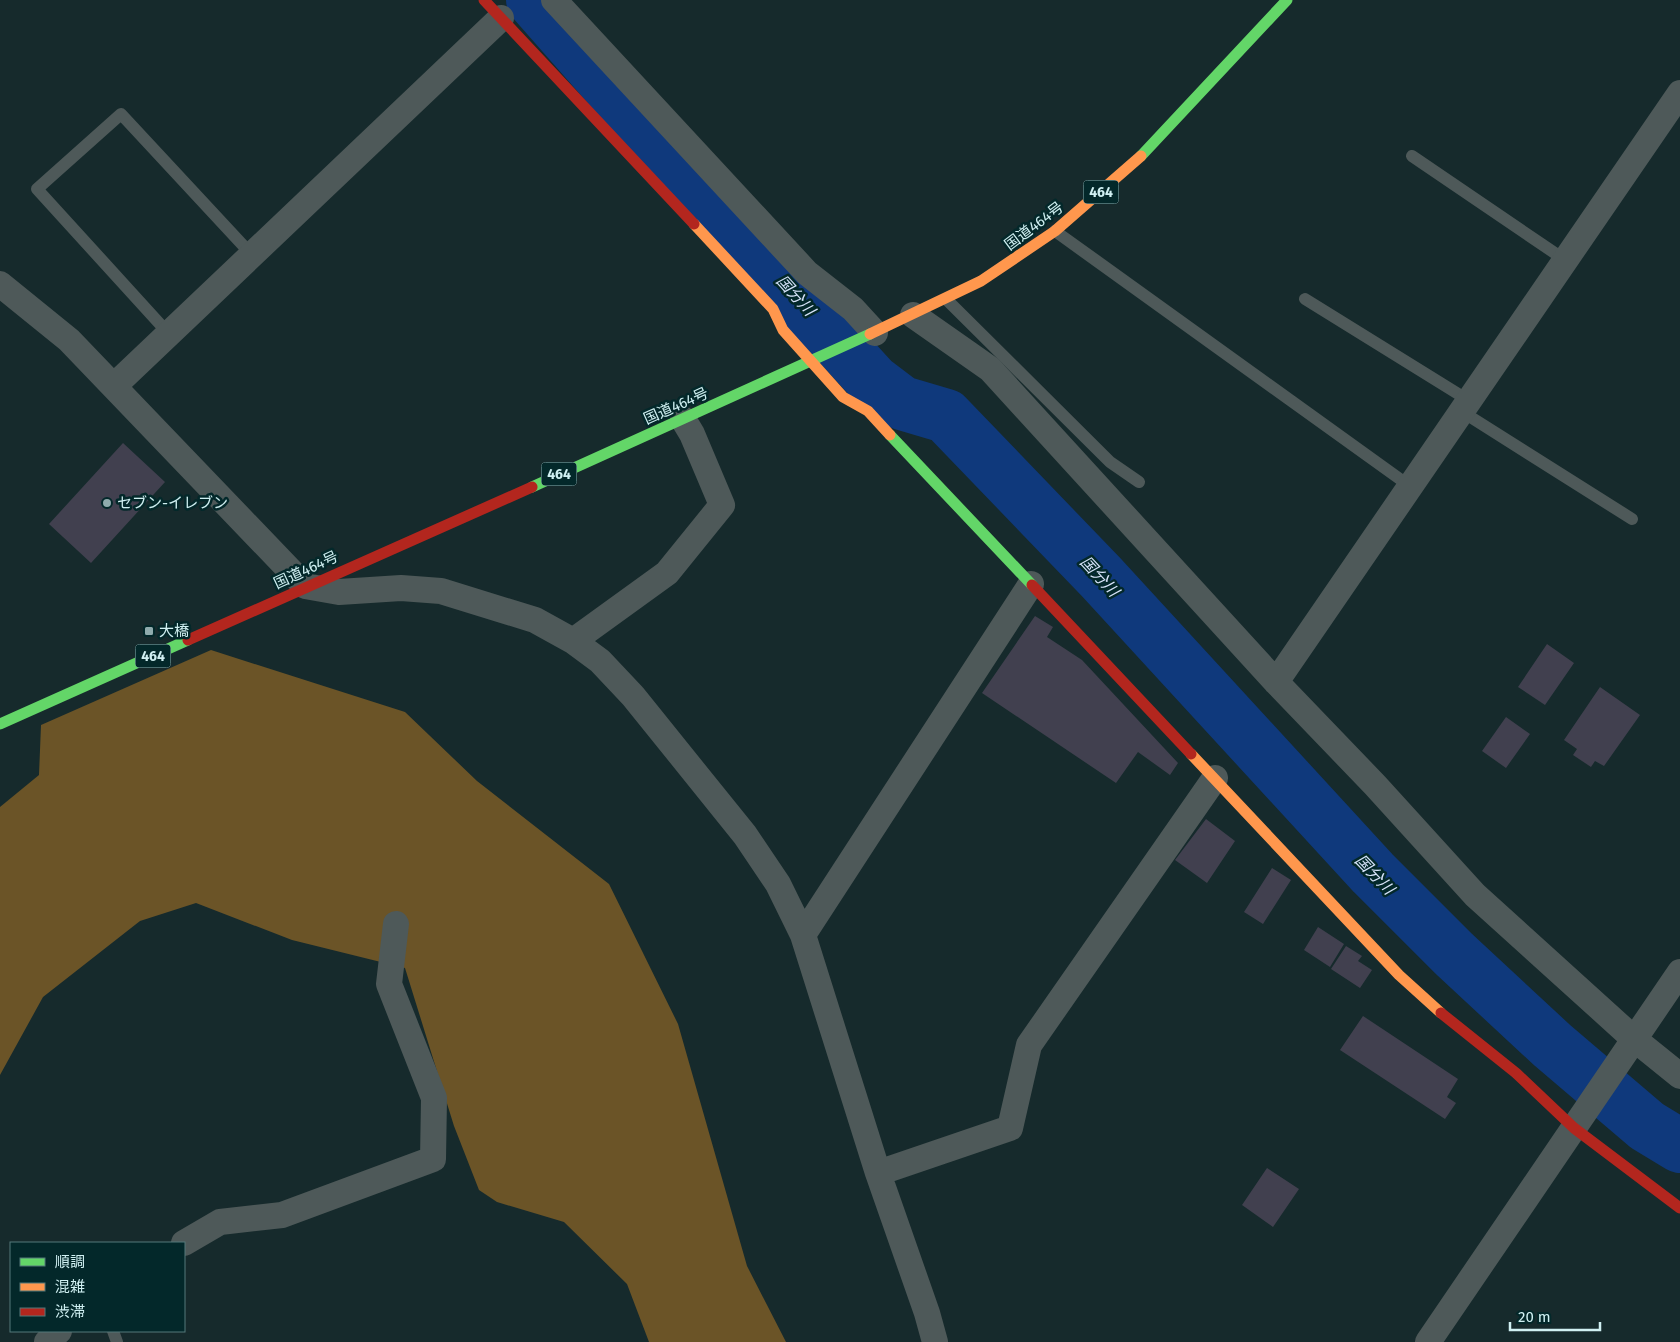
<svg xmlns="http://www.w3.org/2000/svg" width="1680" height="1342" font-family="'Fira Sans','Noto Sans JP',sans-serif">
  <rect width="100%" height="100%" fill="#162a2c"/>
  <!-- forest -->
  <path fill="#6b5427" d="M211 650 405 712 477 781 609 884 678 1024 747 1266 786 1342H649L627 1284 564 1222 497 1202 479 1190 454 1126 405 968 292 940 196 903 140 921 43 997 0 1075V807L39 775 41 725Z"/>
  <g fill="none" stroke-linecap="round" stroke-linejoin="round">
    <!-- river -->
    <path stroke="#0f397c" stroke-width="54" d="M533 0 754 251 873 381 902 403 946 416 1101 577 1373 873 1454 954 1552 1045 1647 1126 1680 1146"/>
  </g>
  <!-- building -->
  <path fill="#41404f" d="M123 443 165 482 91 563 49 524Z
    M1035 616 1053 627 1047 637 1082 660 1178 763 1170 775 1138 752 1116 783 982 693Z
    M1547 644 1574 663 1545 705 1518 687Z
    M1600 687 1640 715 1604 766 1595 761 1591 767 1573 755 1577 749 1564 740Z
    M1506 717 1530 734 1506 768 1482 751Z
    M1206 819 1235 841 1207 883 1175 860Z
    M1272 868 1291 880 1263 924 1244 912Z
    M1318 927 1344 944 1330 967 1304 950Z
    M1346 946 1362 956 1358 961 1372 970 1360 988 1331 969Z
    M1363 1016 1458 1079 1447 1097 1456 1103 1445 1119 1340 1050Z
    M1267 1168 1299 1189 1273 1227 1242 1205Z"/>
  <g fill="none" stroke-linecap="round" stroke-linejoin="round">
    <!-- lane -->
    <path stroke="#4e5959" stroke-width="12" d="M1412 156 1565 260
      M1055 231 1411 487
      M946 299 1110 462 1139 482
      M1305 299 1468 400
      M169 334 37 189 121 114 252 255
      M1461 411 1632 519
      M113 1331 117 1342"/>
    <!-- street -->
    <path stroke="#4e5959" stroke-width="26" d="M554 0 807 273 853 309 875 333
      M0 284 69 340 305 586 339 592 401 588 441 591 535 620 573 641 600 661 633 696 745 835 778 884 803 935 878 1173 927 1313 935 1342
      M913 315 990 369 1276 682 1375 785 1475 895 1633 1038 1680 1076
      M115 385 501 18
      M573 641 667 573 722 505 692 434 683 419
      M1276 682 1680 93
      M803 935 1031 584
      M878 1173 1010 1128 1029 1045 1215 778
      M184 1243 220 1222 282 1215 433 1159 434 1098 389 984 396 924
      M47 1342 59 1331
      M1428 1342 1680 972"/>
    <!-- fast -->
    <path stroke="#63d668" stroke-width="11" d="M1141 156 1287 0
      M890 435 1032 585
      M532 487 870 334
      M0 724 188 640"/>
    <!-- slow -->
    <path stroke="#ff974d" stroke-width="11" d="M694 224 773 309 783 330 843 397 868 411 890 435
      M870 334 981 281 1055 231 1141 156
      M1191 754 1399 975 1441 1013"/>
    <!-- jam -->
    <path stroke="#b3261e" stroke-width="11" d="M484 0 694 224
      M1032 585 1191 754
      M188 640 532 487
      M1441 1013 1516 1073 1574 1128 1680 1208"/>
  </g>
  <!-- markers -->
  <g fill="#8fabad" stroke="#03282a" stroke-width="2">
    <circle cx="107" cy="503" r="5"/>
    <rect x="144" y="626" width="10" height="10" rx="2.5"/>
  </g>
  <g text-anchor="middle" stroke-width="5" stroke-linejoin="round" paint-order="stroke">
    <!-- shield labels -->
    <g fill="#03282a" stroke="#92b4b6" stroke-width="1">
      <rect x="1083.5" y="180.5" width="35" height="23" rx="4"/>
      <rect x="541.5" y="462.5" width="35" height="23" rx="4"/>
      <rect x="135.5" y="644.5" width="35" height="23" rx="4"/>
    </g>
    <g font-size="14" font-weight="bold" fill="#d0f0f2">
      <text x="1101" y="197">464</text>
      <text x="559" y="479">464</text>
      <text x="153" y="661">464</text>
    </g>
    <!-- street labels -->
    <g font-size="15" fill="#d0f0f2" stroke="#03282a">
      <text transform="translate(1034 226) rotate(-37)" y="5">国道464号</text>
      <text transform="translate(676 406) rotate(-24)" y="5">国道464号</text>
      <text transform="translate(306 570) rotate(-25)" y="5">国道464号</text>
    </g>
    <!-- poi labels -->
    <g font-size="15" fill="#d0f0f2" stroke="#03282a" text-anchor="start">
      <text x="117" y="508">セブン-イレブン</text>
      <text x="159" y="636">大橋</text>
    </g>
    <!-- water labels -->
    <g font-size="16" font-style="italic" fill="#d8e5fb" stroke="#03282a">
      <text transform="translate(796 295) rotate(48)" y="6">国分川</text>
      <text transform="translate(1100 576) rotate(47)" y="6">国分川</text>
      <text transform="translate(1375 874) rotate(46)" y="6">国分川</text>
    </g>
  </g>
  <!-- legend -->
  <rect x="10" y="1242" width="175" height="90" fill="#03282a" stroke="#55787a"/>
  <rect x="20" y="1258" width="25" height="8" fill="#63d668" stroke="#55787a"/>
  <text x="55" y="1267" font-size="15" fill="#d0f0f2">順調</text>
  <rect x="20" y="1283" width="25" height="8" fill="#ff974d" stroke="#55787a"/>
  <text x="55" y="1292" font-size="15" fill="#d0f0f2">混雑</text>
  <rect x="20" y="1308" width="25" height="8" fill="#b3261e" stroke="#55787a"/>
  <text x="55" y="1317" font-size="15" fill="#d0f0f2">渋滞</text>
  <!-- scale -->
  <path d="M1510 1322v8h90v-8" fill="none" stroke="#d0f0f2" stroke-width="2.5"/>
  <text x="1518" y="1322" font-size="15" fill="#d0f0f2" stroke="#03282a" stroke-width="4" paint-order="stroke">20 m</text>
</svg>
